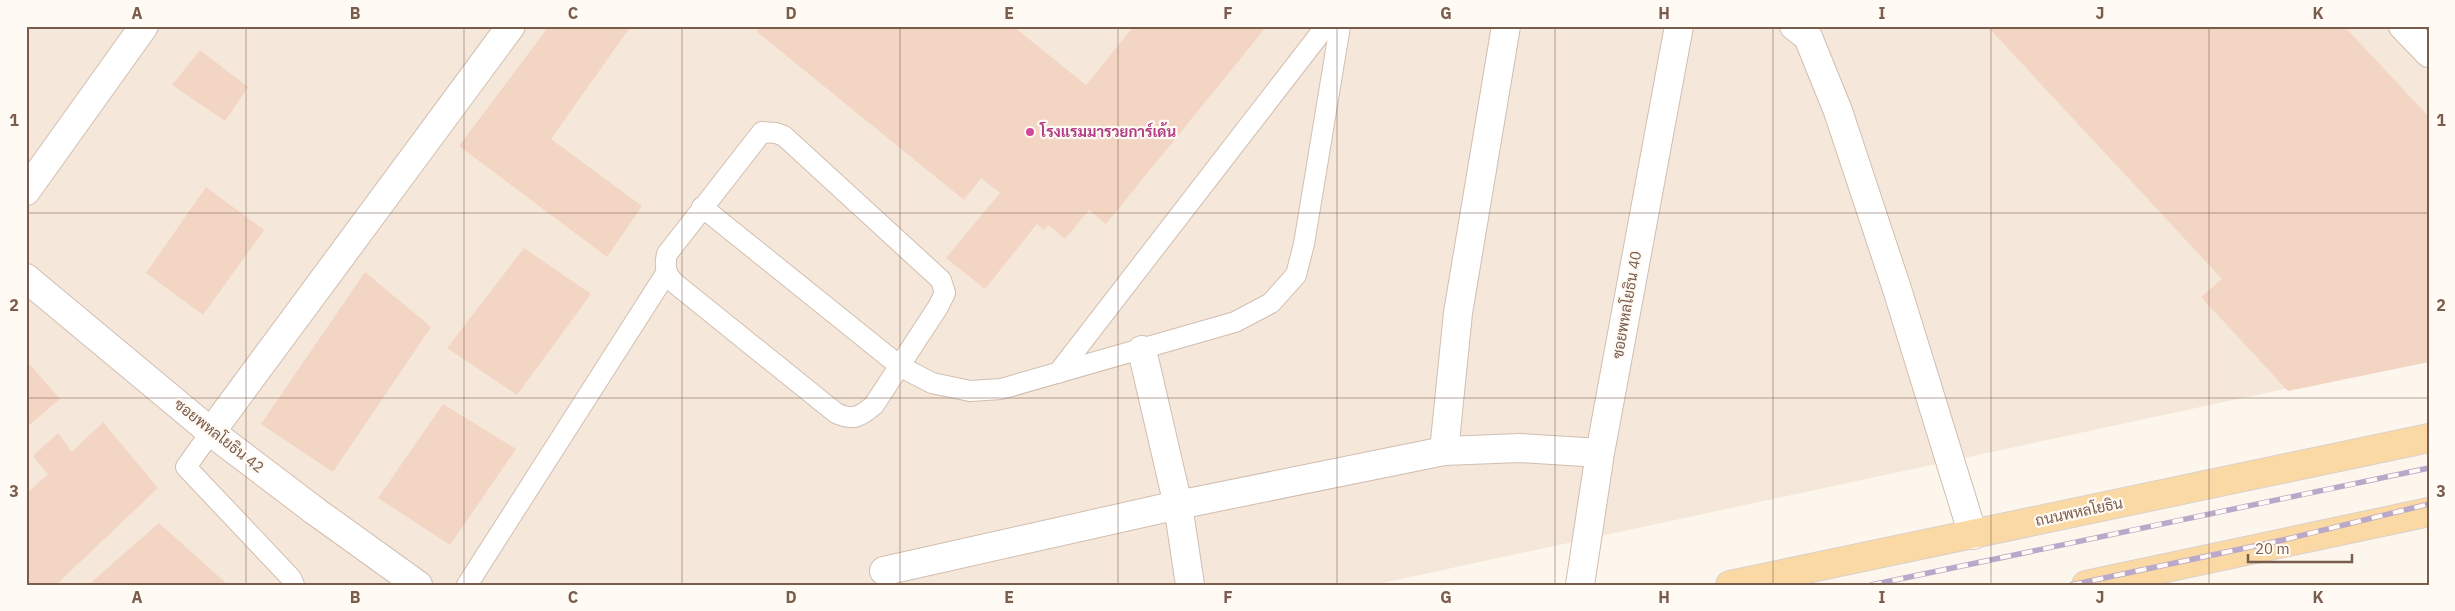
<svg xmlns="http://www.w3.org/2000/svg" width="2455" height="611" font-family="'IBM Plex Sans',Sarabun,sans-serif">
  <rect width="100%" height="100%" fill="#fdf6ec"/>
  <!-- residential -->
  <path fill="#f5e8da" d="M26 26H2429V358L1373 585H26Z"/>
  <!-- building -->
  <path fill="#f3d5c3" d="M549 26H631L551 139 642 206 607 257 459 146Z
    M761 26H1013L1086 85 1134 26H1267L1106 224 1089 210 1065 239 1048 225 1044 230 1037 224 985 289 946 258 1000 193 981 178 964 200 757 32Z
    M1987 26H2344L2429 117V362L2288 391 2201 297 2222 279Z
    M200 50 248 87 225 121 172 85Z
    M206 187 264 230 203 315 146 273Z
    M524 248 591 294 517 395 447 348Z
    M365 272 431 327 333 472 261 424Z
    M26 360 60 399 26 428Z
    M443 404 516 449 450 545 378 498Z
    M103 422 158 488 56 585H26V494L48 474 33 456 58 433 72 452Z
    M159 523 228 585H88Z"/>
  <g fill="none" stroke-linecap="round" stroke-linejoin="round">
    <!-- lane casing -->
    <g stroke="#d1beb0" stroke-width="22">
      <path id="lane" d="M762 132 776 133 784 136 941 280 945 293 938 307 874 405C860 417 853 421 836 413L677 285C666 276 664 267 667 254Z
        M702 207 901 367 932 383 970 391 1001 389 1235 322 1271 303 1296 275 1304 244 1340 26
        M1058 373 1326 26
        M211 432 186 467 291 578 294 585
        M467 585 667 272"/>
    </g>
    <!-- street casing -->
    <g stroke="#d1beb0" stroke-width="30">
      <path id="street" d="M1794 26 1808 37 1838 111 1897 289 1973 535
        M2403 26 2429 53
        M26 191 144 26
        M26 278 211 432 315 511 418 585
        M1142 350 1178 505 1190 585
        M211 432 511 26
        M1444 451 1520 448 1600 453
        M884 571 1178 505 1444 451 1458 313 1506 26
        M1580 585 1600 453 1679 26"/>
    </g>
    <!-- primary casing -->
    <g stroke="#dad1cd" stroke-width="30">
      <path id="primary" d="M1730 585 2429 438
        M2086 585 2429 512"/>
    </g>
    <!-- lane -->
    <use href="#lane" stroke="#fff" stroke-width="20"/>
    <!-- street -->
    <use href="#street" stroke="#fff" stroke-width="28"/>
    <!-- primary -->
    <use href="#primary" stroke="#fbd9a5" stroke-width="28"/>
    <!-- rail casing -->
    <g stroke="#b9a8c9" stroke-width="5.5">
      <path id="rail" d="M1871 585 2429 468
        M2071 585 2283 540 2429 504"/>
    </g>
    <!-- rail -->
    <use href="#rail" stroke="#fffaf3" stroke-width="4" stroke-dasharray="11" stroke-linecap="butt"/>
  </g>
  <!-- grid -->
  <path fill="none" stroke="#7a5c4d" stroke-width="1" stroke-opacity="0.55" d="M246 26V585M464 26V585M682 26V585M900 26V585M1118 26V585M1337 26V585M1555 26V585M1773 26V585M1991 26V585M2209 26V585M26 213H2429M26 398H2429"/>
  <!-- markers -->
  <circle fill="#d1479c" stroke="#fffaf3" stroke-width="2" cx="1030" cy="132" r="5"/>
  <g text-anchor="middle" stroke-width="4.5" stroke-linejoin="round" paint-order="stroke">
    <!-- hotel labels -->
    <g font-size="15" font-weight="bold" fill="#b23c85" stroke="#fffaf3" text-anchor="start">
      <text x="1040" y="137">โรงแรมมารวยการ์เด้น</text>
    </g>
    <!-- street labels -->
    <g font-size="15" fill="#7a5c4d" stroke="#fffaf3">
      <text transform="translate(1627 305) rotate(-80)" y="5">ซอยพหลโยธิน 40</text>
      <text transform="translate(219 436) rotate(38)" y="5">ซอยพหลโยธิน 42</text>
      <text transform="translate(2079 512) rotate(-12)" y="5">ถนนพหลโยธิน</text>
    </g>
  </g>
  <!-- border -->
  <rect width="2455" height="611" fill="none" stroke="#fffaf3" stroke-width="55"/>
  <!-- scale -->
  <path d="M2248 554v8h104v-8" fill="none" stroke="#7a5c4d" stroke-width="2.5"/>
  <text x="2255" y="554" font-size="15" fill="#7a5c4d" stroke="#fffaf3" stroke-width="4" paint-order="stroke">20 m</text>
  <rect x="28" y="28" width="2400" height="556" fill="none" stroke="#7a5c4d" stroke-width="2"/>
  <g font-size="16" text-anchor="middle" font-weight="bold" fill="#7a5c4d">
    <text x="137" y="19">A</text>
    <text x="355" y="19">B</text>
    <text x="573" y="19">C</text>
    <text x="791" y="19">D</text>
    <text x="1009" y="19">E</text>
    <text x="1228" y="19">F</text>
    <text x="1446" y="19">G</text>
    <text x="1664" y="19">H</text>
    <text x="1882" y="19">I</text>
    <text x="2100" y="19">J</text>
    <text x="2318" y="19">K</text>
    <text x="14" y="126">1</text>
    <text x="2441" y="126">1</text>
    <text x="14" y="311">2</text>
    <text x="2441" y="311">2</text>
    <text x="14" y="497">3</text>
    <text x="2441" y="497">3</text>
    <text x="137" y="603">A</text>
    <text x="355" y="603">B</text>
    <text x="573" y="603">C</text>
    <text x="791" y="603">D</text>
    <text x="1009" y="603">E</text>
    <text x="1228" y="603">F</text>
    <text x="1446" y="603">G</text>
    <text x="1664" y="603">H</text>
    <text x="1882" y="603">I</text>
    <text x="2100" y="603">J</text>
    <text x="2318" y="603">K</text>
  </g>
</svg>
